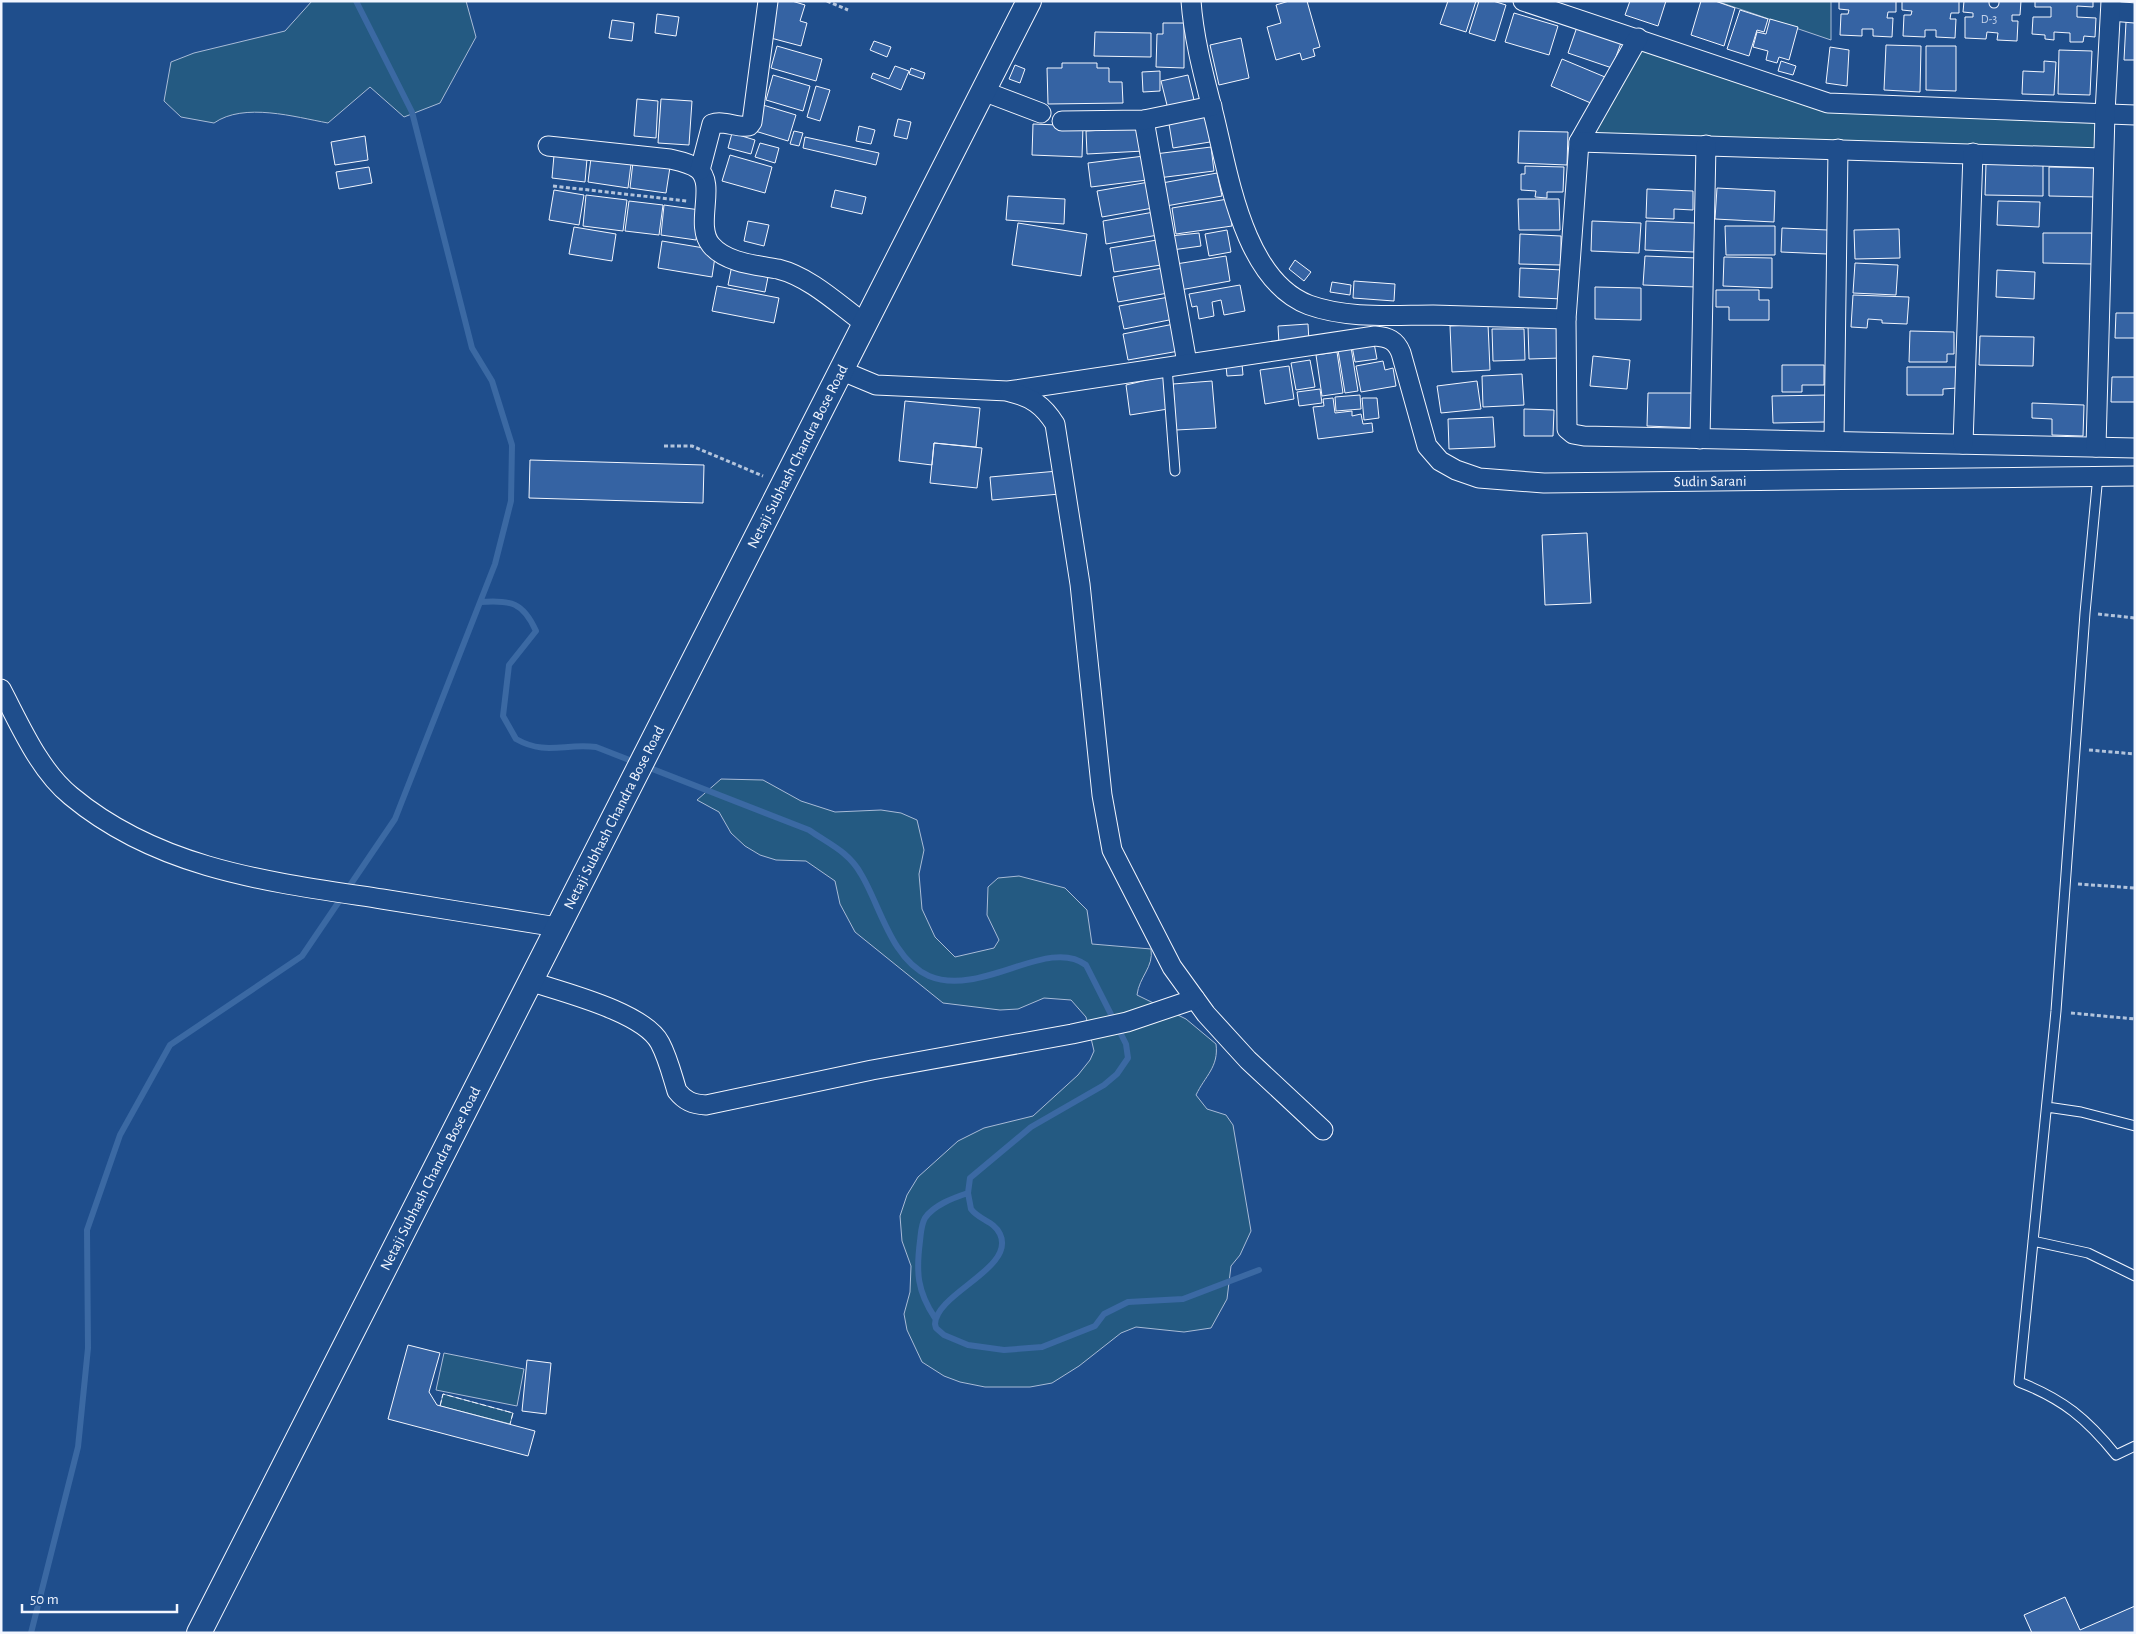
<svg xmlns="http://www.w3.org/2000/svg" width="2136" height="1634" font-family="'Alegreya Sans',sans-serif">
  <rect width="100%" height="100%" fill="#1f4e8c"/>
  <!-- green -->
  <path fill="#245a82" stroke="#a8bbd7" d="M312 1H466L476 37 440 103 404 117 370 87 328 123C295 117 244 102 214 123L181 117 164 101 171 62 194 53 285 31Z
    M1716 1H1831V40Z
    M1638 38 1828 103 2105 113 2103 158 1579 142Z
    M721 779 763 780 801 801 835 812 881 810 901 813 917 820 924 850 919 874 922 909 935 937 955 957 994 948 999 940 987 915 988 887 998 878 1019 876 1065 888 1087 910 1092 944 1151 949C1154 967 1139 977 1137 995L1186 1019 1216 1044C1219 1067 1205 1076 1196 1095L1207 1109 1226 1115 1233 1125 1251 1231 1240 1255 1231 1266 1227 1299 1211 1328 1184 1332 1136 1327 1121 1333 1079 1366 1052 1383 1030 1387H985L960 1382 944 1376 922 1362 907 1330 904 1314 910 1292 911 1266 902 1241 900 1216 907 1195 918 1177 958 1141 984 1128 1033 1116 1078 1075 1090 1060 1094 1051 1086 1017 1071 1000 1044 998 1018 1009 1000 1010 943 1003 855 932 840 904 835 881 806 861 776 860 760 855 745 846 731 833 719 812 697 800Z
    M444 1353 524 1369 517 1406 436 1390Z
    M443 1394 513 1413 510 1424 440 1406Z"/>
  <g fill="none" stroke-linecap="round" stroke-linejoin="round">
    <!-- stream -->
    <path stroke="#3b69a3" stroke-width="6" d="M481 602C511 600 523 602 536 631L509 665 503 716 516 739C546 756 564 743 596 747L809 830C829 844 849 852 861 874 880 905 891 959 929 976 981 998 1048 936 1086 965L1126 1044 1128 1058 1117 1074 1104 1085 1031 1127 970 1178 968 1193 971 1209C979 1220 994 1221 1000 1234 1016 1268 936 1293 935 1324L936 1328 944 1335 968 1345 1004 1350 1042 1347 1095 1326 1104 1314 1128 1302 1183 1299 1259 1270
      M935 1318C917 1291 916 1272 920 1241 921 1233 921 1225 925 1218 934 1205 953 1198 968 1193
      M31 1633 78 1447 88 1348 87 1230 120 1135 170 1045 302 956 395 819 495 564 511 501 512 445 492 381 472 348 412 112 356 1"/>
  </g>
  <!-- building -->
  <path fill="#3563a3" stroke="#f2f6ff" d="M778 1H792L805 5 800 21 807 23 801 46 767 37Z
    M1289 1H1307L1320 47 1313 49 1315 56 1302 60 1300 53 1276 60 1267 27 1281 23 1276 5Z
    M1448 1H1476L1466 32 1440 24Z
    M1479 1H1493L1506 5 1495 41 1469 33Z
    M1630 1H1666L1658 26 1625 15Z
    M1701 1H1715L1735 8 1724 46 1691 35Z
    M1839 1H1896V12H1888L1887 18H1893L1892 37 1873 36V29H1862V36L1840 35 1841 14H1848L1849 10 1839 9Z
    M1902 1H1959V13H1951L1950 19H1956L1955 38 1936 37V30H1925V37L1903 36 1904 15H1911L1912 11 1902 10Z
    M1964 1H2021L2020 15H2012V21H2018L2017 41 1997 40 1998 33 1987 32 1986 39 1965 38V17H1973V13L1963 12Z
    M2035 1H2093V7L2077 6V17L2096 18 2095 37 2084 36 2083 42H2070V33L2054 32V40L2045 39V35L2032 34 2033 17H2051V7H2035Z
    M1740 10 1768 19 1764 32 1757 30 1749 56 1727 49Z
    M1514 13 1558 26 1549 55 1505 42Z
    M657 14 679 17 676 36 655 33Z
    M1770 19 1798 27 1789 60 1779 57 1777 63 1766 60 1768 51 1753 47 1757 32 1766 34Z
    M612 20 634 23 632 41 609 38Z
    M2126 22H2135V60H2124Z
    M1163 23H1184V68L1156 67 1157 34H1163Z
    M1578 24 1622 40 1612 68 1568 53Z
    M1095 32 1151 33V57L1094 56Z
    M1241 38 1249 78 1219 85 1210 45Z
    M874 41 891 47 887 57 870 50Z
    M1886 45 1921 46 1920 92 1884 90Z
    M777 46 822 59 816 81 771 68Z
    M1926 46H1956V91L1926 90Z
    M1830 47 1849 50 1847 86 1826 83Z
    M2059 50 2092 51 2090 95 2058 94Z
    M1562 59 1605 77 1593 104 1551 86Z
    M1781 61 1796 66 1793 75 1778 71Z
    M2044 61 2056 62 2054 95 2022 94 2023 71 2044 72Z
    M1062 63H1097V68H1109V82H1122L1123 103 1048 104 1047 68H1062Z
    M1015 65 1025 69 1020 83 1009 79Z
    M895 66 909 71 901 90 871 78 873 73 889 79Z
    M911 68 925 73 923 79 909 74Z
    M1160 71V91L1143 92 1142 72Z
    M773 75 810 86 803 111 766 100Z
    M1188 75 1195 104 1168 109 1161 81Z
    M816 86 830 90 820 121 807 117Z
    M637 99 658 101 656 138 634 136Z
    M661 99 692 101 689 145 658 143Z
    M763 105 796 115 788 141 755 131Z
    M1206 112 1210 142 1173 148 1168 118Z
    M898 119 911 122 907 139 894 136Z
    M1033 124 1083 126 1082 157 1032 155Z
    M859 126 875 130 871 144 856 141Z
    M1143 128 1144 151 1087 154 1086 131Z
    M794 131 803 133 799 146 790 144Z
    M1519 131 1568 132 1567 165 1518 163Z
    M732 133 755 140 751 154 728 148Z
    M365 136 368 160 335 165 331 142Z
    M805 137 879 153 876 165 803 148Z
    M760 143 779 148 775 163 755 157Z
    M1211 147 1214 171 1158 178 1155 154Z
    M554 155 587 159 585 182 552 178Z
    M730 155 772 167 765 193 722 181Z
    M1144 156 1147 180 1091 187 1088 163Z
    M591 158 631 164 628 188 588 182Z
    M633 162 670 167 666 193 630 188Z
    M1986 164 2043 165V196L1985 195Z
    M1525 166 1564 167 1563 192H1547V198L1535 197 1536 191 1521 190V174H1525Z
    M369 167 372 183 339 189 336 172Z
    M2049 167 2099 168 2098 197 2049 196Z
    M1217 173 1222 196 1166 206 1162 183Z
    M1149 182 1153 208 1102 217 1097 191Z
    M1717 188 1775 191 1774 222 1715 219Z
    M1647 189 1693 191V210L1674 209V219L1646 218Z
    M554 190 584 195 579 225 549 220Z
    M835 190 866 197 862 214 831 207Z
    M586 195 627 200 623 231 583 226Z
    M1008 196 1065 199 1064 224 1006 220Z
    M1228 199 1232 226 1176 234 1172 208Z
    M1518 199H1559L1560 230H1519Z
    M629 201 663 205 659 235 625 231Z
    M1998 201 2040 202 2039 227 1997 225Z
    M664 205 700 210 696 240 661 235Z
    M1154 212 1158 235 1106 244 1103 221Z
    M748 221 769 225 764 246 744 241Z
    M1592 221 1641 223 1639 253 1591 251Z
    M1646 221 1695 223 1694 252 1645 250Z
    M1018 223 1087 234 1081 276 1012 265Z
    M1725 226H1775V255H1726Z
    M574 227 616 234 612 261 569 254Z
    M1782 228 1828 230 1827 254 1781 252Z
    M1899 229 1900 258 1855 259 1854 230Z
    M1227 230 1231 252 1209 256 1205 234Z
    M1199 233 1201 246 1172 250 1170 236Z
    M2043 233H2092V264L2043 263Z
    M1520 234 1561 236V265L1519 264Z
    M1157 240 1161 265 1114 272 1110 248Z
    M662 241 716 250 712 277 658 268Z
    M1226 256 1230 281 1180 290 1176 264Z
    M1645 256 1697 258 1696 287 1643 285Z
    M1724 257 1772 258V288L1723 286Z
    M1295 260 1311 272 1304 281 1289 269Z
    M1855 263 1898 265 1896 295 1853 293Z
    M732 265 769 272 765 292 728 285Z
    M1163 268 1168 293 1118 302 1113 277Z
    M1520 268 1563 270 1562 299 1519 297Z
    M1997 270 2035 272 2034 299 1996 297Z
    M1354 281 1395 284 1394 301 1353 298Z
    M1332 282 1351 285 1350 295 1330 292Z
    M1240 285 1245 311 1224 315 1221 300 1212 302 1214 316 1199 319 1197 306 1192 307 1189 294Z
    M717 286 779 298 774 323 712 311Z
    M1595 287 1641 288V320L1595 319Z
    M1716 290H1759V300H1769V320H1729V307H1716Z
    M1853 295 1909 297 1907 324 1882 323V320L1868 319 1867 328 1851 327Z
    M1169 297 1174 319 1124 329 1119 306Z
    M2116 313H2135V338H2115Z
    M1174 324 1179 351 1128 360 1123 334Z
    M1308 324 1309 342 1279 344 1278 326Z
    M1488 324 1490 370 1452 372 1450 326Z
    M1528 327H1560L1561 358 1529 359Z
    M1492 329H1524L1525 360 1493 361Z
    M1910 331 1954 332V354H1947V362H1909Z
    M1980 336 2034 337 2033 366 1979 365Z
    M1374 343 1377 359 1355 362 1352 346Z
    M1351 347 1358 391 1345 393 1338 350Z
    M1337 352 1343 393 1322 396 1316 355Z
    M1593 356 1630 360 1627 389 1590 386Z
    M1310 360 1315 387 1296 390 1291 363Z
    M1383 361 1385 370 1393 368 1396 386 1361 392 1356 366Z
    M1242 364 1243 375 1227 376 1226 366Z
    M1782 365H1824V385H1802V392H1782Z
    M1289 366 1294 399 1265 404 1260 370Z
    M1907 367H1957V388L1943 389V395H1907Z
    M1522 374 1524 405 1483 407 1482 376Z
    M1164 376 1168 409 1130 415 1126 385Z
    M2112 377H2135V402H2111Z
    M1212 381 1216 428 1176 430 1173 384Z
    M1477 381 1481 409 1441 413 1437 386Z
    M1320 389 1322 403 1299 406 1297 392Z
    M1648 393H1696L1695 428 1647 426Z
    M1360 395 1361 409 1336 411 1335 397Z
    M1826 395V422L1773 423 1772 396Z
    M1333 398 1335 413 1352 411V416L1361 414 1363 424 1372 423 1373 432 1318 439 1313 407 1324 406 1323 399Z
    M1362 398H1377L1379 418 1364 420Z
    M905 401 980 408 976 447 934 443 932 465 899 461Z
    M2032 403 2084 405 2083 436 2052 435V419L2032 418Z
    M1524 409 1554 410 1553 436H1524Z
    M1493 417 1495 447 1449 449 1448 419Z
    M934 443 982 448 977 488 930 483Z
    M530 460 704 465 703 503 529 498Z
    M1058 471 1060 494 992 500 990 477Z
    M1587 533 1591 603 1545 605 1542 535Z
    M408 1345 440 1353 429 1392 437 1405 535 1431 528 1456 388 1419Z
    M527 1360 551 1363 546 1414 522 1411Z
    M2065 1597 2080 1630 2135 1606V1633H2032L2024 1615Z"/>
  <g fill="none" stroke-linecap="round" stroke-linejoin="round">
    <!-- service casing -->
    <g stroke="#f2f6ff" stroke-width="11">
      <path id="service" d="M1994 3V1
        M1167 367 1175 471
        M2098 475 2085 613 2056 1011 2019 1382C2063 1399 2087 1419 2116 1455L2135 1446
        M2047 1107 2081 1112 2135 1126
        M2033 1241 2088 1253 2135 1276"/>
    </g>
    <!-- minor casing -->
    <g stroke="#f2f6ff" stroke-width="21">
      <g id="minor">
        <path d="M1191 1C1194 42 1205 80 1215 120 1229 178 1245 281 1309 305 1348 319 1393 315 1433 315 1478 316 1522 318 1566 319"/>
        <path d="M1523 1 1828 103 2135 115"/>
        <path d="M2111 11 2135 13"/>
        <path d="M1638 38 1579 142 1566 319 1567 429 1573 434 1584 436 2135 448"/>
        <path d="M983 91 1041 113"/>
        <path d="M1144 120 1187 363"/>
        <path d="M1062 121 1144 120 1212 106"/>
        <path d="M1579 142 2103 158"/>
        <path d="M548 146 670 159C679 161 690 163 698 169 717 184 694 225 711 245 726 263 756 265 778 269 810 277 838 304 864 323"/>
        <path d="M700 170 712 124C723 120 737 128 749 126L752 122 768 1"/>
        <path id="s1" d="M840 370 876 385 1008 391 1375 336C1388 337 1396 340 1401 353L1427 446 1440 461 1456 470 1479 478 1544 483 2135 476"/>
        <path d="M1010 392C1031 397 1043 405 1055 424L1080 584 1102 795 1112 850 1172 967 1206 1014 1248 1060 1323 1130"/>
        <path d="M1700 439 1706 145"/>
        <path d="M1834 440 1838 149"/>
        <path d="M1963 444 1973 153"/>
        <path d="M2096 447 2105 113 2111 1"/>
        <path d="M1 689C20 725 39 770 71 796 160 870 271 882 382 899 440 908 499 918 557 927"/>
        <path d="M529 981C562 992 644 1012 660 1043 668 1058 672 1075 677 1091 685 1101 692 1104 706 1105L872 1070 1072 1034 1127 1022 1195 999"/>
      </g>
    </g>
    <!-- tertiary casing -->
    <g stroke="#f2f6ff" stroke-width="26">
      <g id="tertiary">
        <path id="s2" d="M199 1633 1029 1"/>
      </g>
    </g>
    <!-- path -->
    <path stroke="#b3c4dc" stroke-width="3" stroke-dasharray="4 2.5" stroke-linecap="butt" d="M827 1 848 10
      M553 186 687 201
      M664 446H692L763 476
      M2098 614 2135 618
      M2089 750 2135 754
      M2078 884 2135 888
      M2071 1013 2135 1019"/>
    <!-- service -->
    <use href="#service" stroke="#1f4e8c" stroke-width="9"/>
    <!-- minor -->
    <use href="#minor" stroke="#1f4e8c" stroke-width="19"/>
    <!-- tertiary -->
    <use href="#tertiary" stroke="#1f4e8c" stroke-width="24"/>
    <!-- fence -->
    <path stroke="#f2f6ff" stroke-width="1" stroke-dasharray="6 2.5" stroke-linecap="butt" d="M440 1406 443 1394 513 1413 510 1424"/>
  </g>
  <g text-anchor="middle" stroke-width="4" stroke-linejoin="round" paint-order="stroke">
    <!-- number labels -->
    <g font-size="12" fill="#c3d1e8">
      <text x="1989" y="23">D-3</text>
    </g>
    <!-- street labels -->
    <g font-size="15" fill="#f2f6ff" stroke="#1f4e8c">
      <text dy="5" stroke="none"><textPath href="#s2" startOffset="1320">Netaji Subhash Chandra Bose Road</textPath></text>
      <text dy="5" stroke="none"><textPath href="#s1" startOffset="966">Sudin Sarani</textPath></text>
      <text dy="5" stroke="none"><textPath href="#s2" startOffset="915">Netaji Subhash Chandra Bose Road</textPath></text>
      <text dy="5" stroke="none"><textPath href="#s2" startOffset="510">Netaji Subhash Chandra Bose Road</textPath></text>
    </g>
  </g>
  <!-- border -->
  <rect width="2136" height="1634" fill="none" stroke="#f2f6ff" stroke-width="5"/>
  <!-- scale -->
  <path d="M22 1604v8h155v-8" fill="none" stroke="#f2f6ff" stroke-width="2.5"/>
  <text x="30" y="1604" font-size="15" fill="#f2f6ff" stroke="#1f4e8c" stroke-width="4" paint-order="stroke">50 m</text>
</svg>
